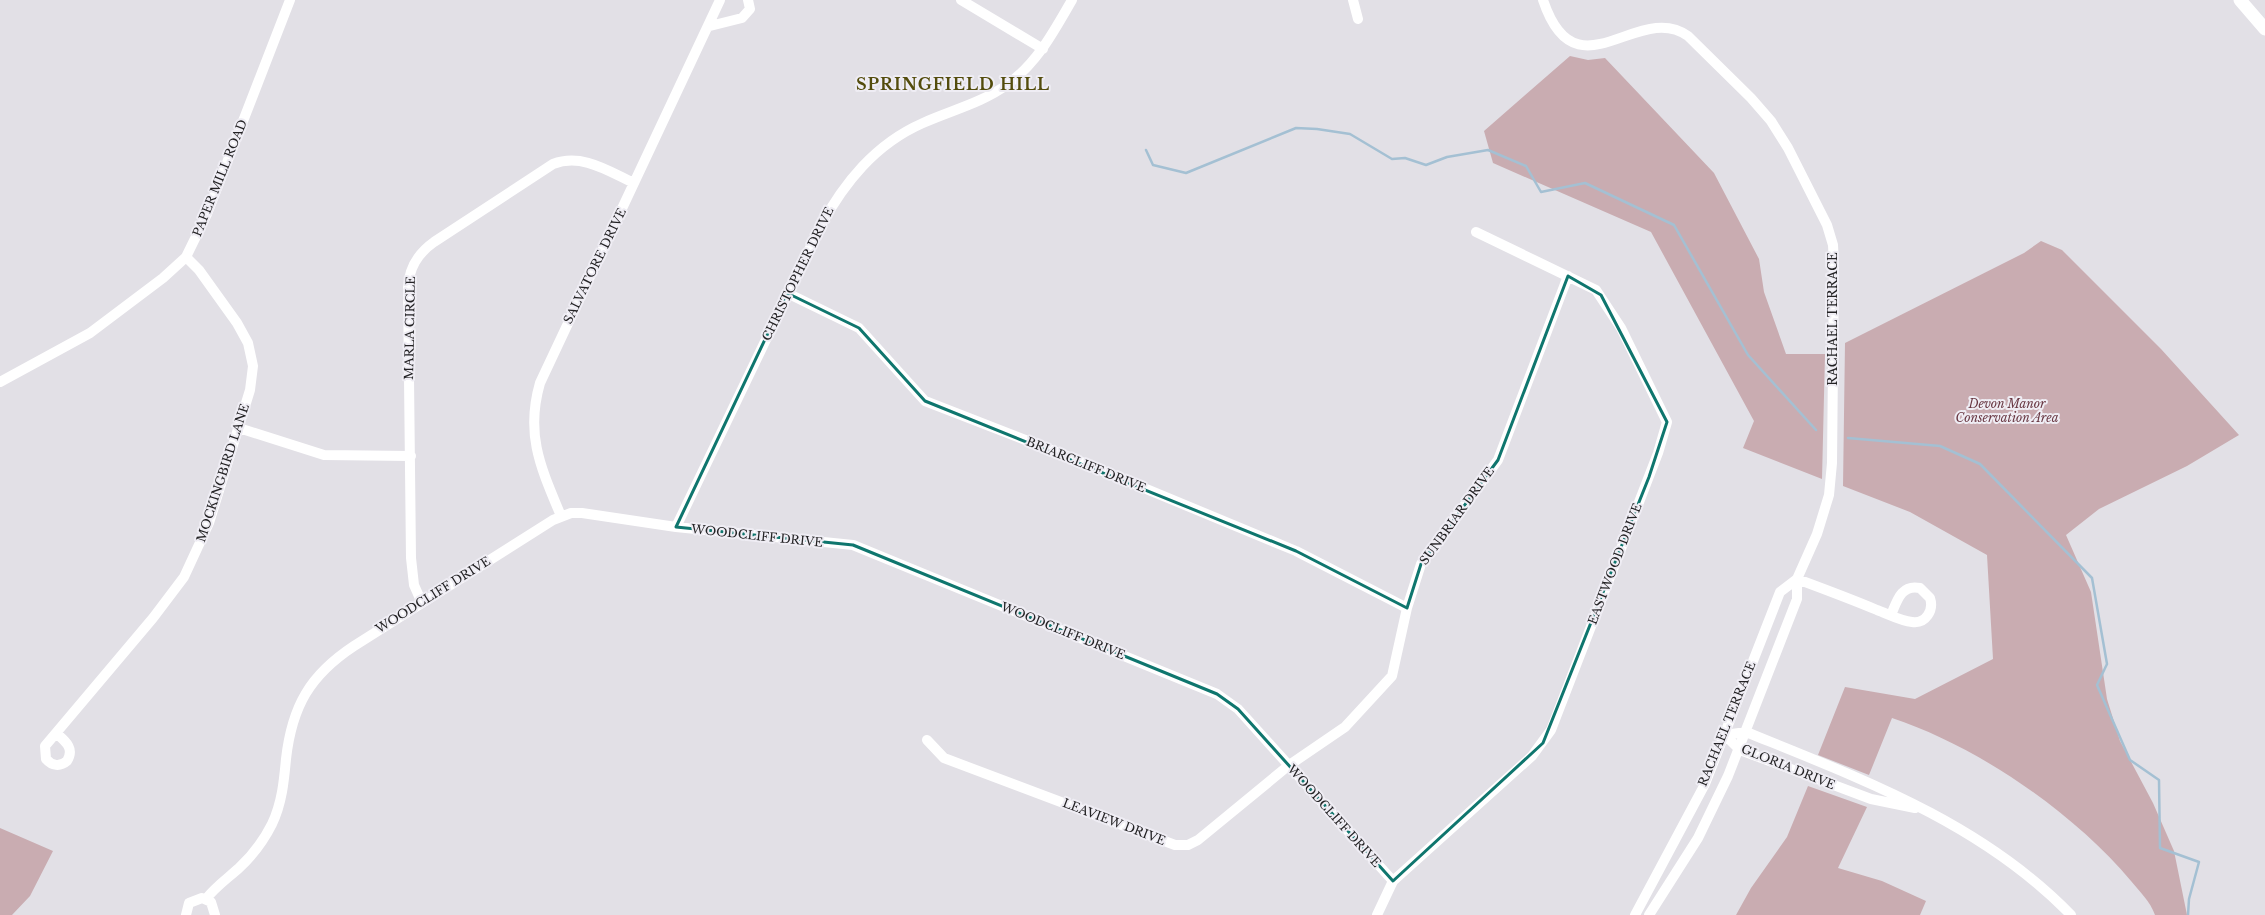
<svg xmlns="http://www.w3.org/2000/svg" width="2265" height="915" font-family="'Libre Baskerville',serif">
  <rect width="100%" height="100%" fill="#e2e0e6"/>
  <!-- green -->
  <path fill="#c9acb1" d="M1570 56 1588 60 1605 58 1714 173 1759 259 1764 292 1786 354H1825L1822 479 1743 448 1754 421 1651 232 1493 163 1484 131Z
    M2041 241 2062 250 2161 349 2239 435 2187 466 2099 509 2066 535 2091 592 2107 699 2120 741 2153 803 2174 851 2187 915H2155C2150 901 2140 892 2131 881 2073 812 1977 746 1892 718L1869 775 1818 755 1845 687 1915 699 1993 659 1987 555 1910 512 1843 486 1845 343 2024 253Z
    M1808 786 1867 807 1838 868 1882 881 1926 901 1920 915H1736L1751 888 1787 837Z
    M0 828 53 851 30 896 12 915H0Z"/>
  <g fill="none" stroke-linecap="round" stroke-linejoin="round">
    <!-- stream -->
    <path stroke="#a4c0d3" stroke-width="2.5" d="M1146 150 1153 165 1186 173 1296 128 1317 129 1350 134 1392 159 1405 158 1426 165 1447 157 1488 150 1526 166 1541 192 1585 183 1674 225 1748 355 1816 430
      M1848 438 1940 446 1980 464 2092 578 2107 664 2097 685 2130 760 2159 780 2160 848 2199 862 2189 899 2188 915"/>
    <!-- minor -->
    <path stroke="#fff" stroke-width="10" d="M961 0 1043 49
      M1353 0 1358 19
      M1543 0C1576 99 1638 0 1688 36L1751 98 1771 121 1788 148 1827 225 1833 245 1834 265 1832 463 1829 495 1817 534 1797 579V599L1728 776 1698 838 1649 915
      M710 26 742 18 750 9 748 0
      M787 293 859 328 925 401 1069 457 1296 551 1407 608
      M0 382 90 333 163 278 186 257 207 214 290 0
      M239 428 324 455 411 456
      M561 516C541 468 525 435 540 383L720 0
      M676 527 820 227C844 183 875 144 923 123 952 110 982 103 1008 84 1038 62 1054 31 1072 0
      M1797 579C1824 589 1851 599 1877 610 1888 614 1901 621 1912 622 1926 624 1934 610 1930 598L1920 588C1901 584 1897 601 1891 615
      M422 603 414 585 411 558 408 288C409 268 417 254 434 242L553 164C582 153 608 171 634 183
      M56 733C65 741 75 748 67 761 60 767 52 766 46 759L45 746 56 733 153 618 184 577 209 523 250 390 253 366 248 343 237 323 199 270 186 257
      M1725 735 1746 732C1862 779 1982 823 2071 915
      M1725 735 1740 750 1871 799 1915 808
      M927 740 944 758 1175 845H1188L1198 840 1288 766 1345 727 1392 676 1407 608 1421 564 1498 460 1568 276
      M206 899C215 887 228 878 239 868 253 855 264 840 272 824 282 803 284 781 286 759 292 706 310 675 354 646L553 520 571 513H582L676 527 853 545 1217 694 1238 709 1393 881
      M186 915 189 903 202 898 211 902 215 915
      M1377 915 1393 881 1532 756 1551 730 1658 453 1667 422 1621 328 1596 290 1476 232
      M1635 915 1705 784 1780 592 1797 579"/>
    <!-- major -->
    <path stroke="#fff" stroke-width="13" d="M2240 0 2265 29"/>
  </g>
  <!-- marked area -->
  <path fill="none" stroke="#0f766e" stroke-width="3" stroke-linejoin="round" d="M1568 276 1601 295 1667 422 1649 477 1543 743 1393 881 1238 709 1217 694 853 545 676 527 787 293 859 328 925 401 1296 551 1407 608 1421 564 1498 460Z"/>
  <g text-anchor="middle" stroke-width="4" stroke-linejoin="round" paint-order="stroke">
    <!-- street labels -->
    <g font-size="12" fill="#232224" stroke="#efedf4">
      <text transform="translate(220 178) rotate(-68)" y="4">PAPER MILL ROAD</text>
      <text transform="translate(595 266) rotate(-64)" y="4">SALVATORE DRIVE</text>
      <text transform="translate(798 274) rotate(-64)" y="4">CHRISTOPHER DRIVE</text>
      <text transform="translate(1833 319) rotate(-90)" y="4">RACHAEL TERRACE</text>
      <text transform="translate(410 328) rotate(-89)" y="4">MARLA CIRCLE</text>
      <text transform="translate(1086 465) rotate(22)" y="4">BRIARCLIFF DRIVE</text>
      <text transform="translate(223 473) rotate(-72)" y="4">MOCKINGBIRD LANE</text>
      <text transform="translate(1457 516) rotate(-54)" y="4">SUNBRIAR DRIVE</text>
      <text transform="translate(757 536) rotate(6)" y="4">WOODCLIFF DRIVE</text>
      <text transform="translate(1615 564) rotate(-69)" y="4">EASTWOOD DRIVE</text>
      <text transform="translate(433 595) rotate(-32)" y="4">WOODCLIFF DRIVE</text>
      <text transform="translate(1063 631) rotate(22)" y="4">WOODCLIFF DRIVE</text>
      <text transform="translate(1727 724) rotate(-68)" y="4">RACHAEL TERRACE</text>
      <text transform="translate(1788 767) rotate(22)" y="4">GLORIA DRIVE</text>
      <text transform="translate(1334 816) rotate(48)" y="4">WOODCLIFF DRIVE</text>
      <text transform="translate(1114 822) rotate(21)" y="4">LEAVIEW DRIVE</text>
    </g>
    <!-- park labels -->
    <g font-size="12" font-style="italic" fill="#693843" stroke="#efedf4">
      <text x="2007" y="408">Devon Manor<tspan x="2007" dy="14">Conservation Area</tspan></text>
    </g>
    <!-- district labels -->
    <g font-size="16" font-weight="bold" letter-spacing="1" fill="#534c0c" stroke="#efedf4">
      <text x="953" y="90">SPRINGFIELD HILL</text>
    </g>
  </g>
</svg>
